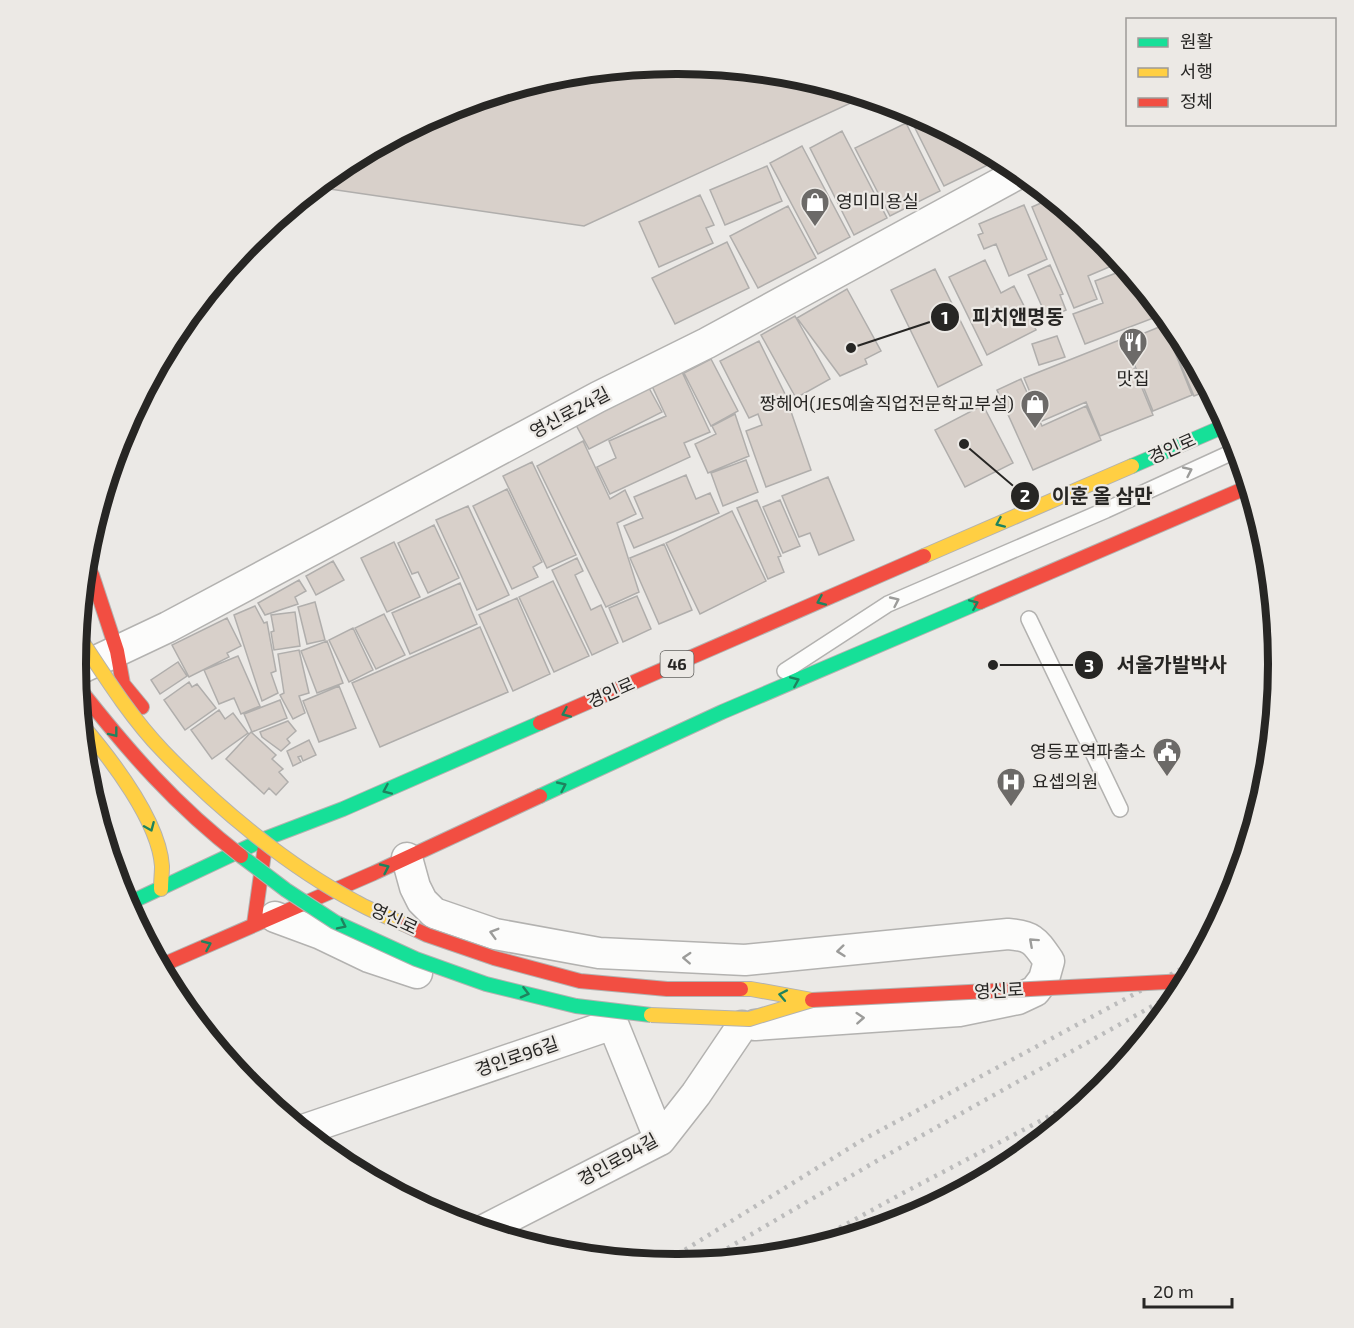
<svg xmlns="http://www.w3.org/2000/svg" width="1354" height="1328" font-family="'Exo 2','Noto Sans KR',sans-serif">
  <rect width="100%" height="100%" fill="#ebe9e6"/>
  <!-- building -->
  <path fill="#d8d0ca" stroke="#b0aeac" stroke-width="1.5" d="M677 63 795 75 866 96 584 226 316 187 343 164 447 109 560 74Z
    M927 119 1000 158V159L944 186 914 126Z
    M906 123 940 191 890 216 855 148Z
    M842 131 887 218 854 235 810 148Z
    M802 146 850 237 818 254 770 163Z
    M767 166 782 201 725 225 710 190Z
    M700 195 714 225 706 228 713 243 659 267 639 222Z
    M1052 198 1102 239 1121 262 1088 276 1097 299 1074 308 1032 207Z
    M1024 205 1047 259 1009 276 996 244 984 249 978 235 983 233 979 224Z
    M788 206 816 258 758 288 730 236Z
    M727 242 749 288 675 324 652 278Z
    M985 260 1001 293 1014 286 1036 330 987 355 949 277Z
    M1050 265 1063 294 1060 295 1066 310 1047 318 1028 275Z
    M935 269 982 365 938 387 891 290Z
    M1127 269 1164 314 1085 344 1073 314 1103 303 1095 281Z
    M847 289 881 351 865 359 867 364 840 376 797 318Z
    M795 316 830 379 796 398 761 335Z
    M1172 324 1177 330 1209 390 1194 396 1165 327Z
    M1164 325 1192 395 1153 411 1125 341Z
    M1057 336 1065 357 1039 365 1032 344Z
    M1122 339 1153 415 1100 436 1086 402 1042 421 1024 378Z
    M759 341 785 394 811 470 766 487 746 431 762 425 758 414 749 418 720 361Z
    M711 359 738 411 711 426 684 373Z
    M682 372 710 432 684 443 690 457 610 494 597 467 616 458 609 441 666 416 652 386Z
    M1021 379 1042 426 1086 406 1101 440 1033 470 997 390Z
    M649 388 662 412 589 449 576 425Z
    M983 405 1013 463 965 487 935 430Z
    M735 414 749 456 708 473 695 444 716 434 712 426Z
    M583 441 610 499 625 490 636 514 617 523 639 592 606 607 537 466Z
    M746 460 758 492 723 506 711 473Z
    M532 462 576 555 547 568 503 476Z
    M686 475 696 499 710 493 719 513 634 548 624 526 643 518 634 497Z
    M828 477 854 540 819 555 810 533 799 537 782 496Z
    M507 489 542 562 533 567 538 577 512 589 473 506Z
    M757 500 781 556 778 557 784 572 768 579 737 508Z
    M780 500 800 546 783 553 763 507Z
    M468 506 509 595 477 610 436 520Z
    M732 511 766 581 700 614 666 543Z
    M434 525 459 578 428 593 418 572 412 574 398 543Z
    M394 542 420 597 387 612 361 558Z
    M664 544 692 610 659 624 630 558Z
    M577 558 583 571 575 575 591 610 601 605 618 643 592 655 552 570Z
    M333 561 344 580 316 595 306 576Z
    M299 580 306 591 295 597 298 604 265 615 258 603Z
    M553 581 589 656 554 672 519 597Z
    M460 583 477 624 410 654 392 613Z
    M637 596 651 629 623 642 609 608Z
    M517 598 550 674 513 691 479 615Z
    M315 602 325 640 307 644 298 607Z
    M255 606 264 623 267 622 276 671 271 673 278 693 262 701 234 615Z
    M295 612 300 646 274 650 271 632 274 631 271 615Z
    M384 614 405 655 376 669 355 628Z
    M227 618 241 646 227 653 229 657 189 677 172 645Z
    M480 627 508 692 380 747 352 683Z
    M353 628 373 670 349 682 329 640Z
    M327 641 343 683 317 693 301 651Z
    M299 650 309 693 299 696 305 713 293 719 280 695 284 693 278 654Z
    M238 656 260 706 241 714 234 698 219 704 204 670Z
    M178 662 187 676 160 694 151 680Z
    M189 682 192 687 197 684 216 708 185 730 164 700Z
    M339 686 356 728 319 742 303 701Z
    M280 700 287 718 252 732 244 714Z
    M219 710 225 719 233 713 248 733 212 759 191 730Z
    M288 721 296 731 287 739 290 743 281 751 262 737 260 732Z
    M251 732 276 755 272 759 283 769 279 772 288 782 276 795 269 788 264 794 226 759Z
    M309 740 316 755 303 761 301 756 298 757 301 762 293 766 287 751Z"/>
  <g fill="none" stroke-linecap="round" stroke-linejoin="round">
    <!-- lane casing -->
    <g stroke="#b3b2b0" stroke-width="18">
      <path id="lane" d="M1029 619 1120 809
        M785 671 888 604 1106 510 1237 450"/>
    </g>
    <!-- street casing -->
    <g stroke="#b3b2b0" stroke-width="33">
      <path id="street" d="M77 670 168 627 598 397 707 343 1021 172
        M407 858 415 887 422 901 434 913 495 934 599 953 745 960 1008 934C1033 936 1035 941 1049 961L1044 979 1035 991 1018 999 959 1011 755 1025
        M275 917 321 934 369 957 417 973
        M613 1024 660 1140
        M303 1130 613 1024
        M484 1230 660 1140 696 1094 742 1026"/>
    </g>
    <!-- fast casing -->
    <g stroke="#b3b2b0" stroke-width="16">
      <path id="fast" d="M1132 466 1227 425
        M540 796 722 712 980 602
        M127 904 267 838 343 809 540 723"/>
    </g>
    <!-- slow casing -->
    <g stroke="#b3b2b0" stroke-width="16">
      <path id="slow" d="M924 556 1132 466
        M82 725C110 758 159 821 162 866 162 873 161 881 161 889"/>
    </g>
    <!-- jam casing -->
    <g stroke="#b3b2b0" stroke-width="16">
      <path id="jam" d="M86 564 92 575 117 651 123 684 142 707
        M980 602 1248 487
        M540 723 924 556
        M254 924 265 846
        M160 966 374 873 540 796"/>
    </g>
    <!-- lane -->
    <use href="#lane" stroke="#fcfcfb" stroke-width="15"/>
    <!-- street -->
    <use href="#street" stroke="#fcfcfb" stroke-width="30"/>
    <!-- fast -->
    <use href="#fast" stroke="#16e098" stroke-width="14"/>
    <!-- slow -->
    <use href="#slow" stroke="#ffcf43" stroke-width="14"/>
    <!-- jam -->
    <use href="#jam" stroke="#f24e42" stroke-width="14"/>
    <!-- rail -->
    <path stroke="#bcbcbc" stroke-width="4.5" stroke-dasharray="3 6" stroke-linecap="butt" d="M792 1254 903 1193 1103 1088
      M704 1262 880 1159 1181 990
      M662 1264 864 1139 1196 961"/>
    <!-- fast-bridge casing -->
    <g stroke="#b3b2b0" stroke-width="16" stroke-linecap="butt">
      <path id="fast-bridge" d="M241 856 286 890 335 922 416 959 486 984 576 1006 651 1015"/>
    </g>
    <!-- slow-bridge casing -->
    <g stroke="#b3b2b0" stroke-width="16" stroke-linecap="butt">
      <path id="slow-bridge" d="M79 637C104 675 131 718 163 751 217 807 287 866 356 902 372 911 390 918 406 925
        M651 1015 749 1019 812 1000 751 989H741"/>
    </g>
    <!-- jam-bridge casing -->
    <g stroke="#b3b2b0" stroke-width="16" stroke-linecap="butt">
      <path id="jam-bridge" d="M78 687C128 751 176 806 241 856
        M406 925 427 935 494 958 580 981 667 989H741
        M812 1000 1186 981"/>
    </g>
    <!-- fast-bridge -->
    <use href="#fast-bridge" stroke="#16e098" stroke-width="14"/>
    <!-- slow-bridge -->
    <use href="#slow-bridge" stroke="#ffcf43" stroke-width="14"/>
    <!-- jam-bridge -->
    <use href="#jam-bridge" stroke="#f24e42" stroke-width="14"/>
  </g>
  <!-- one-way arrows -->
  <defs><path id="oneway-chevron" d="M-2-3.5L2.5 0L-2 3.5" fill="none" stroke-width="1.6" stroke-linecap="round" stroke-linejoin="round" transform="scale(1.5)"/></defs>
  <g stroke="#9c9c9a">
    <use href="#oneway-chevron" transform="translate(1188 471) rotate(-25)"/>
    <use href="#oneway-chevron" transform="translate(895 601) rotate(-25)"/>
    <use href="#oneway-chevron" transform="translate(494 933) rotate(-164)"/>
    <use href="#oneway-chevron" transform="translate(1033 942) rotate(-138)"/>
    <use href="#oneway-chevron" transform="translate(841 951) rotate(174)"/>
    <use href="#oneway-chevron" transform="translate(687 958) rotate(-177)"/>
    <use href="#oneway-chevron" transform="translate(860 1018) rotate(-4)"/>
  </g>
  <g stroke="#1e835e">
    <use href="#oneway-chevron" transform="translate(1000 523) rotate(156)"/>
    <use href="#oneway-chevron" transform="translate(821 601) rotate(156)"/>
    <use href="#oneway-chevron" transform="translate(974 604) rotate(-23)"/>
    <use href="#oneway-chevron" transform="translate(795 681) rotate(-23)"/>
    <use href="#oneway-chevron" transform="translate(566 713) rotate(156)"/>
    <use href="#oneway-chevron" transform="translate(114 733) rotate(52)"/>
    <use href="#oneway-chevron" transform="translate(562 786) rotate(-25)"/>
    <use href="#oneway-chevron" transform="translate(387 790) rotate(156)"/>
    <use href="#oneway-chevron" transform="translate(150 827) rotate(67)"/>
    <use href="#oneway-chevron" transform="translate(385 868) rotate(-25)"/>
    <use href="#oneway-chevron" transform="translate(342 925) rotate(26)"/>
    <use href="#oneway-chevron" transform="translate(207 945) rotate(-24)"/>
    <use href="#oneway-chevron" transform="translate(525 993) rotate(14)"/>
    <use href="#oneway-chevron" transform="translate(783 995) rotate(-169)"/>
  </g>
  <!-- icons -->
  <defs>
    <g id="shop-pin" transform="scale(1.5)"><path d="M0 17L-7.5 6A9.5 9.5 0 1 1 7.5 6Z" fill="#6c6a68" stroke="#ece9e5"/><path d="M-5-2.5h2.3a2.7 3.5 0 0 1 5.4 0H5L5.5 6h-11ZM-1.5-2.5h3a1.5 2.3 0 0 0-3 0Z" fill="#fff"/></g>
    <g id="restaurant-pin" transform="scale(1.5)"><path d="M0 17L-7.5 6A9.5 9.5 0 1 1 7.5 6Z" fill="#6c6a68" stroke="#ece9e5"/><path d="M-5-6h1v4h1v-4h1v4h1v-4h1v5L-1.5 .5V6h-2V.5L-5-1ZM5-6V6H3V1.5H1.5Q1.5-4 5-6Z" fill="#fff"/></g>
    <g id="civic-pin" transform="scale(1.5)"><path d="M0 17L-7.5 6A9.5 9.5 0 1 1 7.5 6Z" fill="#6c6a68" stroke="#ece9e5"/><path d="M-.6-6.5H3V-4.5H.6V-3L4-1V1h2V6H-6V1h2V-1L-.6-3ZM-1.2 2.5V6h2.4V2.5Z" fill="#fff"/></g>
    <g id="hospital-pin" transform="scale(1.5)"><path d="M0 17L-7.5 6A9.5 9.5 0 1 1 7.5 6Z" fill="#6c6a68" stroke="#ece9e5"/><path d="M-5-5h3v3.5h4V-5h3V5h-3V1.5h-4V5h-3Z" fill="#fff"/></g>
  </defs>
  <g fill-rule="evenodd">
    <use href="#shop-pin" x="815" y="202"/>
    <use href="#restaurant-pin" x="1133" y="342"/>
    <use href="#shop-pin" x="1035" y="404"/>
    <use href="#civic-pin" x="1167" y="752"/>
    <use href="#hospital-pin" x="1011" y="782"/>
  </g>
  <g text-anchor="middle" stroke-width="4.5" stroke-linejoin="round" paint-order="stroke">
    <!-- shield labels -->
    <rect fill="#ece9e5" stroke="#62605e" stroke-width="1.5" x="660.5" y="651" width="33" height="26" rx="4.5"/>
    <g font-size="16" font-weight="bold" fill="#272624">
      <text x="677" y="670">46</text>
    </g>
    <!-- poi labels -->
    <g font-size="18" fill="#272624" stroke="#ece9e5" text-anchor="start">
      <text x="836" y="208">영미미용실</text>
      <text x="1133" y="385" text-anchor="middle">맛집</text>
      <text x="1014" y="410" text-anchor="end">짱헤어(JES예술직업전문학교부설)</text>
      <text x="1146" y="758" text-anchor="end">영등포역파출소</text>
      <text x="1032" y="788">요셉의원</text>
    </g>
    <!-- street labels -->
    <g font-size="18" fill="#272624" stroke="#ece9e5">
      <text transform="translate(570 413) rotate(-28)" y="6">영신로24길</text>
      <text transform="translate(1172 449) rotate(-24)" y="6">경인로</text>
      <text transform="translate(611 693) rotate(-24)" y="6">경인로</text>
      <text transform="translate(394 919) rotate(25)" y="6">영신로</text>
      <text transform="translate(999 991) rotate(-3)" y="6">영신로</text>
      <text transform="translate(517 1057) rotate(-19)" y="6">경인로96길</text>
      <text transform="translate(618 1160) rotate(-29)" y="6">경인로94길</text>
    </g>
  </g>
  <!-- crop -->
  <path d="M0 0H1354V1328H0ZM676 74H678A590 590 0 0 1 1268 664V664A590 590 0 0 1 678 1254H676A590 590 0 0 1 86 664V664A590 590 0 0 1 676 74Z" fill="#ece9e5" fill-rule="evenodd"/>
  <path fill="none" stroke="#272624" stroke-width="8" d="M676 74H678A590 590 0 0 1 1268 664V664A590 590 0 0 1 678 1254H676A590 590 0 0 1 86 664V664A590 590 0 0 1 676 74Z"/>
  <!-- callouts -->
  <path fill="none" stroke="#272624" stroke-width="2" d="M851 348L945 317M964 444L1025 496M993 665L1089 665"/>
  <g fill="#272624" stroke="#ece9e5" stroke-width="2">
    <circle cx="851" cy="348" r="6"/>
    <circle cx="964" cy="444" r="6"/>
    <circle cx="993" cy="665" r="6"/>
    <circle cx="945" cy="317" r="15"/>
    <circle cx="1025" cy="496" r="15"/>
    <circle cx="1089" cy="665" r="15"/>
  </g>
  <g font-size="18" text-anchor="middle" font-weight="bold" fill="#fff">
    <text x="945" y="324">1</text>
    <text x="1025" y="502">2</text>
    <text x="1089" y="672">3</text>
  </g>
  <g font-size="20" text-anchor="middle" font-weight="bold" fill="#272624" stroke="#ece9e5" stroke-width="4.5" stroke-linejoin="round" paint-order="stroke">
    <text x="1018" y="324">피치앤명동</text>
    <text x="1102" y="503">이훈 올 삼만</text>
    <text x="1172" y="672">서울가발박사</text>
  </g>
  <!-- legend -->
  <rect x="1126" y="18" width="210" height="108" fill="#ece9e5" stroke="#9d9b98" stroke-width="1.5"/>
  <rect x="1138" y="38" width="30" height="9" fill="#16e098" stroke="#9d9b98" stroke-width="1.5"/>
  <text x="1180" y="48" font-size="18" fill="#272624">원활</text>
  <rect x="1138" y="68" width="30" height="9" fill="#ffcf43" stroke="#9d9b98" stroke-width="1.5"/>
  <text x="1180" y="78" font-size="18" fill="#272624">서행</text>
  <rect x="1138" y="98" width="30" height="9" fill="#f24e42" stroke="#9d9b98" stroke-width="1.5"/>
  <text x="1180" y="108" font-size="18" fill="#272624">정체</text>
  <!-- scale -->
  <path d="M1144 1298v9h88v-9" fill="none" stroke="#272624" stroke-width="3"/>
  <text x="1153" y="1298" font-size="18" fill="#272624" stroke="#ece9e5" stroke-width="4.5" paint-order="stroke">20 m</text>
</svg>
